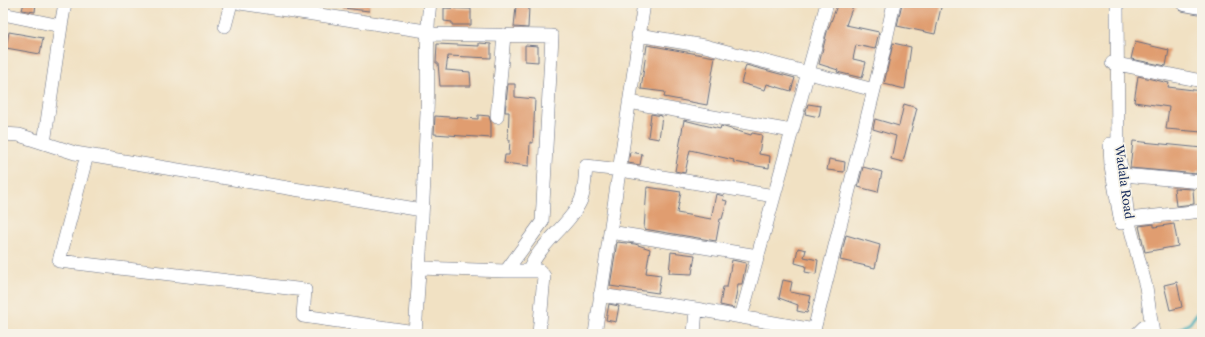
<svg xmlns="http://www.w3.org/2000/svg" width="1205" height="337" font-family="'Libre Caslon Text',serif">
  <rect width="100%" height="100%" fill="#f7f3e8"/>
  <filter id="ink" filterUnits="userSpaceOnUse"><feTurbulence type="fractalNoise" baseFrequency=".025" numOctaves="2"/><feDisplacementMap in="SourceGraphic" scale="8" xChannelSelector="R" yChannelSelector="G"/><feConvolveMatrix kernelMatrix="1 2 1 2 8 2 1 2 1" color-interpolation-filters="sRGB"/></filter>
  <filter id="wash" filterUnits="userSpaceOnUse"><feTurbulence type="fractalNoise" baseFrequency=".012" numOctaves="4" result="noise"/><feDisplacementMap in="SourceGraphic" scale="16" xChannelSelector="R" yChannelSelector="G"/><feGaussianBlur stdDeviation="0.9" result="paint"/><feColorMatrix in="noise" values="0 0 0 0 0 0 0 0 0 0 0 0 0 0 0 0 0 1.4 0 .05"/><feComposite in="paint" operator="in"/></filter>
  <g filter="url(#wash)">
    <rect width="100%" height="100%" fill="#f1e1c3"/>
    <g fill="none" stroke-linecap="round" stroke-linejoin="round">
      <!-- stream -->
      <path stroke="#3aabb7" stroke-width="3" d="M1171 334 1190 323 1202 306"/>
    </g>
    <g id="blocks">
      <!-- building -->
      <path fill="#e09d6f" d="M24 3H36L35 12 22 10Z
        M343 3H370L369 11 343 8Z
        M838 3H854L846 25 879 32 875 49 856 45 853 59 866 62 862 78 837 72 838 70 819 64 827 32Z
        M902 3H942L935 34 897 26Z
        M516 6 529 7 528 28 514 27Z
        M444 8 471 9V25H452V22L444 21Z
        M9 32 43 38 40 54 6 48Z
        M1135 42 1169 50 1166 66 1131 59Z
        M479 43 491 44V58L448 56 446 70 470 72 471 86H440L438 63H436L437 44 479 46Z
        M893 43 911 47 905 89 884 84Z
        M525 45 538 46V62L525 61Z
        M647 45 715 57 707 105 664 97 665 92 641 89Z
        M746 65 795 78 791 91 767 84 765 90 741 83Z
        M1138 76 1169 83 1168 87 1202 91V132L1166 129 1169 107 1134 102Z
        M508 84H515V97L535 99 533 143 530 142 529 166 504 163 505 155H509L510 140H508L509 112H505Z
        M808 104 821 106 819 117 805 114Z
        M904 104 917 108 903 162 891 159 896 136 873 129 875 119 899 126Z
        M651 114 662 116 659 139 648 137Z
        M478 115 489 116 491 123V138L434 134 435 116 478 119Z
        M684 120 720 129 721 126 751 135 752 133 762 135 759 154 770 156 769 168 733 162 734 160 690 150 685 173 675 171Z
        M1133 141 1202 148V171H1197V174L1130 168Z
        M630 152 642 154 640 165 628 163Z
        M829 159 845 162 844 172 827 170Z
        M863 167 882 172 878 192 858 187Z
        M647 187 681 192 677 213 711 219 716 194 724 196 723 200 727 201 722 219H720L716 241 644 229Z
        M1174 188 1193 189 1194 204 1176 206Z
        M1154 224V227L1174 224 1178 246 1145 252 1139 226Z
        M846 235 880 245 875 268 840 260Z
        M617 242 635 244 650 249 646 273 661 275 658 293 610 286Z
        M798 248 806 250 804 257 818 260 816 274 805 272 806 266 795 263Z
        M671 252 695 255 692 274 669 273Z
        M732 260 746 263 742 284H738L734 308 720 305 723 287H727Z
        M783 280 792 282 790 292 811 296 807 313 797 311 798 305 779 298Z
        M1177 282 1182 307 1170 310 1164 285Z
        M609 304 619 306 616 322 606 320Z"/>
    </g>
  </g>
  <g filter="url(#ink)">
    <use href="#blocks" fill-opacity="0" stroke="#666d81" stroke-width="1"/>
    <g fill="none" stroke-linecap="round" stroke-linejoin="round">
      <!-- minor casing -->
      <g stroke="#666d81" stroke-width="14">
        <path id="minor" d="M240 3 426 31
          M1117 3 1118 154 1123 175 1128 219 1146 287 1153 334
          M3 14 61 26 65 3
          M225 26 231 3
          M426 34 552 36 542 222 506 271H540L544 276 539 334
          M638 35 705 46 874 90
          M1112 63 1202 81
          M629 102 792 131
          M497 117 504 35
          M3 134 19 135 75 153 422 210
          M44 143 61 26
          M1110 144 1111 166 1121 223
          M87 155 59 261 305 290 303 316 415 332
          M1123 175 1202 182
          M1128 219 1202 211
          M610 232 758 256
          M419 268 506 271
          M529 270C540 243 570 225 581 200 585 190 585 176 586 166L621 170 774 196
          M600 295 696 309 814 330
          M741 317 827 3
          M415 334C420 260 424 186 427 112 429 76 425 40 430 3
          M595 334 644 3
          M694 334 696 309
          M813 334 882 58 894 3
          M1137 334 1144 327"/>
      </g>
      <!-- major casing -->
      <g stroke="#666d81" stroke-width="18">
        <path id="major" d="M1185 3 1202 6"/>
      </g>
      <!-- minor -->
      <use href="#minor" stroke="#fff" stroke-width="13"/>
      <!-- major -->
      <use href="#major" stroke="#fff" stroke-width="16"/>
    </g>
  </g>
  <g text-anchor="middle" stroke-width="3.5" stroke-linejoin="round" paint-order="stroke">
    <!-- street labels -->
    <g font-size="12" fill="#1b2f5e" stroke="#f7f3e8">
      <text transform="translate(1124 182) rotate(82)" y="4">Wadala Road</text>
    </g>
  </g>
  <!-- margin -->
  <rect width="1205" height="337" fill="none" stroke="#f7f3e8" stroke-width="16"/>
</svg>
